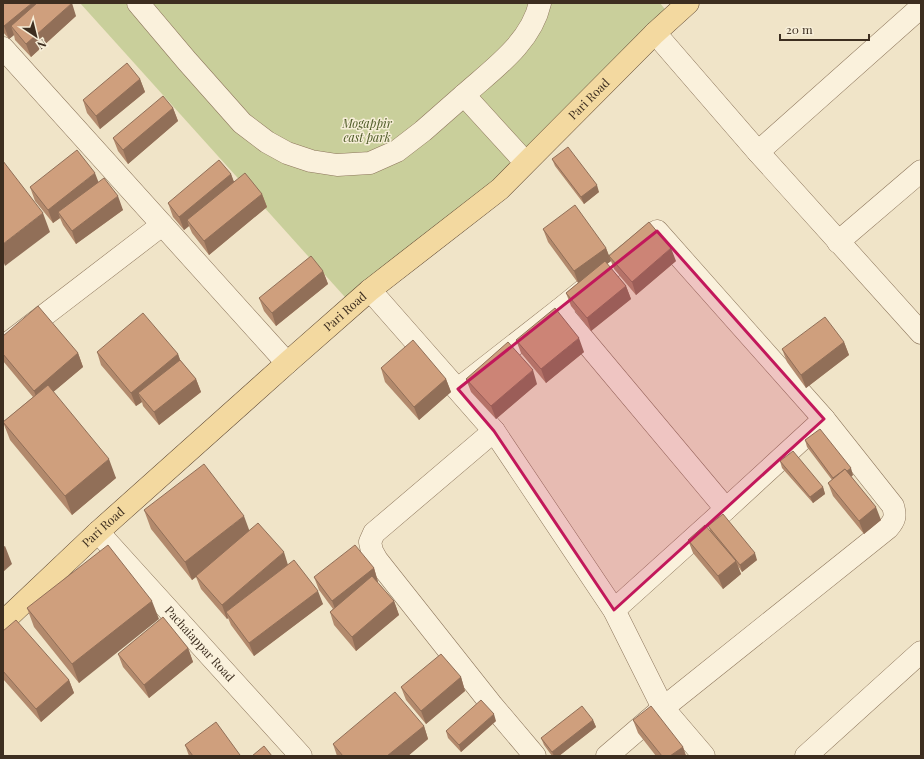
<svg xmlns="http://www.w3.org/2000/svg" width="924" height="759" font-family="'Playfair Display',serif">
  <rect width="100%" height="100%" fill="#f0e4c8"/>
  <!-- green -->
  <path fill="#c9cf9b" d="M80 3H660L672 18 500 189 353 306Z"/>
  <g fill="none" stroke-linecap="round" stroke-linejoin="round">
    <!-- minor casing -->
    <g stroke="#8d765c" stroke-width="23">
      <g id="minor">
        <path d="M138 3 187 61 242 123 267 142 287 153 311 161 337 165 370 163 397 151 423 131 464 95"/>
        <path d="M655 33 758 152 921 333"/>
        <path d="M3 48 287 363"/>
        <path d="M758 152 921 7"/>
        <path d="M525 162 464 95C493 69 531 43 540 3"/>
        <path d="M838 242 921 171"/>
        <path d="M370 290 494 431 614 610 663 708 704 756"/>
        <path d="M559 310 726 509"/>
        <path d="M3 347 162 225"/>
        <path d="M458 389 559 310 657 231 824 419 893 506C896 516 895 520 888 528L663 708 607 756"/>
        <path d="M494 431 374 533 370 542 372 551 377 560 491 704 535 756"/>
        <path id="s1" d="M98 532 301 756"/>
        <path d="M614 610 726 509 824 419"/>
        <path d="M806 756 921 652"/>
      </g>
    </g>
    <!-- major casing -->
    <g stroke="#5b4430" stroke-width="23">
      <g id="major">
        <path id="s2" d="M3 622 98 532 287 363 370 290 500 189 655 33 688 3"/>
      </g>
    </g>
    <!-- minor -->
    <use href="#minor" stroke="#faf1dc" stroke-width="22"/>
    <!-- major -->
    <use href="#major" stroke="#f3d9a0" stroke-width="22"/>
  </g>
  <!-- wall -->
  <path fill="#b2896c" d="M3 3 76 16 31 57 15 40 14 35 9 39 3 32Z
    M140 79 145 92 100 129 87 113 83 100Z
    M173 108 178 121 128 164 118 151 113 138Z
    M552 159 599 192 584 204 555 166Z
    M231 174 234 183 262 194 267 207 209 255 192 233 189 226 184 230 173 217 168 203Z
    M99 182 123 210 76 244 63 225 60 218 53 223 35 201 30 187Z
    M543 229 606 248 611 261 607 264 626 286 631 299 591 331 571 306 566 293 578 283 548 242Z
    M609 256 676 261 636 295 614 269Z
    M323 271 328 284 276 326 264 311 259 298Z
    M3 336 78 353 83 367 53 392 116 478 72 515 10 440 3 422 33 397 3 361Z
    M516 340 584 352 546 383 521 353Z
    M844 342 849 355 806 388 787 362 782 349Z
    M97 352 178 354 180 360 196 379 201 392 159 425 143 406 142 402 136 406 101 365Z
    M381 368 446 379 451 392 419 420 385 382Z
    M466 379 537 384 496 419 471 392Z
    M805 440 853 475 851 477 881 520 864 534 833 496 828 483 832 480 807 447Z
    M780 461 823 487 825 494 813 503 782 468Z
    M144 510 249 530 288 565 323 604 254 656 231 625 228 618 227 619 201 589 196 577 192 580 151 529Z
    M708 526 757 560 742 572 738 566 741 574 723 589 693 553 688 540 710 530Z
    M374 568 378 582H377L394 601 399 615 356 651 334 625 330 612 333 609 319 590 314 577Z
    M152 601 79 683 34 627 27 608Z
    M3 631 69 680 74 693 41 722 3 679Z
    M188 648 193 662 149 698 123 667 118 654Z
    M461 677 465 691 426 724 406 700 401 687Z
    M593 720 596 727 559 756H552L544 745 541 738Z
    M633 720 683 747 686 756H656L638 733Z
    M496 721 461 752 448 738 446 731Z
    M424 726 428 739 408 756H337L333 744Z
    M185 745 241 756H189Z"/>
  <!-- shaded-wall -->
  <path fill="#916f58" d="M32 3H53L11 26 14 35 9 39 4 26Z
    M72 3 76 16 31 57 26 44Z
    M140 79 145 92 100 129 96 116Z
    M173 108 178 121 128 164 123 150Z
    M95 173 100 186 58 212 60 218 53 223 48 210Z
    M231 174 236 187 187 220 189 226 184 230 179 217Z
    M597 185 599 192 584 204 581 197Z
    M262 194 267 207 209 255 204 241Z
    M118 196 123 210 76 244 72 231Z
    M43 213 50 232 5 266 3 260V244Z
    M606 248 611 261 579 285 574 271Z
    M671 248 676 261 636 295 632 282Z
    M323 271 328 284 276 326 272 313Z
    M626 286 631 299 591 331 587 318Z
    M579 338 584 352 546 383 541 369Z
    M844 342 849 355 806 388 801 375Z
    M78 353 83 367 39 404 34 391Z
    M178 354 183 368 138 393 142 402 136 406 131 393Z
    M533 370 537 384 496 419 491 406Z
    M196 379 201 392 159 425 154 412Z
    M446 379 451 392 419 420 414 407Z
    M109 459 116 478 72 515 65 496Z
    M851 468 853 475 837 487 835 480Z
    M823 487 825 494 813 503 810 497Z
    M876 507 881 520 864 534 859 521Z
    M244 516 251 535 192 580 185 562Z
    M5 546 12 564 3 572V547Z
    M284 552 288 565 226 612 228 618 227 619 222 605Z
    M755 553 757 560 742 572 740 565Z
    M736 561 741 574 723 589 718 576Z
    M374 568 378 582 337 614 332 601Z
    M318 591 323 604 254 656 249 643Z
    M152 601 159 619 79 683 72 664Z
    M394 601 399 615 356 651 352 637Z
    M188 648 193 662 149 698 144 685Z
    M461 677 465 691 426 724 421 711Z
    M69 680 74 693 41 722 36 709Z
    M494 714 496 721 461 752 459 745Z
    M593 720 596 727 559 756H554L552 752Z
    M424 726 428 739 408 756H387Z
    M683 747 686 756H670Z"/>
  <!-- building -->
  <path fill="#cf9f7d" stroke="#916f58" d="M3 3H32L4 26 3 25Z
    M37 3H72L26 44 11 26Z
    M127 63 140 79 96 116 83 100Z
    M163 96 173 108 123 150 113 138Z
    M568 147 597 185 581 197 552 159Z
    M77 150 95 173 48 210 30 187Z
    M219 160 231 174 179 217 168 203Z
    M3 161 43 213 3 244Z
    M245 173 262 194 204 241 187 220Z
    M104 178 118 196 72 231 58 212Z
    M575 205 606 248 574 271 543 229Z
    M649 222 671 248 632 282 609 256Z
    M311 256 323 271 272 313 259 298Z
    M605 261 626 286 587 318 566 293Z
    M38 306 78 353 34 391 3 354V336Z
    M555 308 579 338 541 369 516 340Z
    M143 313 178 354 131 393 97 352Z
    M825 317 844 342 801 375 782 349Z
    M413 340 446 379 414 407 381 368Z
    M508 342 533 370 491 406 466 379Z
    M180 360 196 379 154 412 138 393Z
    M48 385 109 459 65 496 3 422Z
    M820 429 851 468 847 471 845 469 833 478 805 440Z
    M793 451 823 487 810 497 780 461Z
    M204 464 244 516 185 562 144 510Z
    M845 469 876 507 859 521 828 483Z
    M723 514 755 553 740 565 708 526Z
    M258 523 284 552 222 605 196 576Z
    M705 525 736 561 718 576 688 540Z
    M108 545 152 601 72 664 27 608Z
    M355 545 374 568 332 601 314 577Z
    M294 560 318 591 249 643 226 612Z
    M372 576 394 601 352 637 330 612Z
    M163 617 188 648 144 685 118 654Z
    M16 620 69 680 36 709 3 671V631Z
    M441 654 461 677 421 711 401 687Z
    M395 692 424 726 387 756H343L333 744Z
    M481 700 494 714 459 745 446 731Z
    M582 706 593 720 552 752 541 738Z
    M651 706 683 747 670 756H662L633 720Z
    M216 722 240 755 239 756H193L185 745Z
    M264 746 272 756H252Z"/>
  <!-- marked area -->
  <path fill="#c2185b" fill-opacity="0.2" stroke="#c2185b" stroke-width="3" stroke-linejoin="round" d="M657 231 824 419 614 610 494 431 458 389Z"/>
  <g text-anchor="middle" stroke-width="3" stroke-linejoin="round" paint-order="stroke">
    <!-- street labels -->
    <g font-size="12" fill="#3d2e20" stroke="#f7eed8">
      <text dy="4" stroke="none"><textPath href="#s2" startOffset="786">Pari Road</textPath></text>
      <text dy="4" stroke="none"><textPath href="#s2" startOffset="462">Pari Road</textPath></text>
      <text dy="4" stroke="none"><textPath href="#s2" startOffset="138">Pari Road</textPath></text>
      <text dy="4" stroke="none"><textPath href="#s1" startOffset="151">Pachaiappar Road</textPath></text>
    </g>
    <!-- park labels -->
    <g font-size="12" font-style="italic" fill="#4d5a26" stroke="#f7eed8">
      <text x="367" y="128">Mogappir<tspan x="367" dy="14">east park</tspan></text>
    </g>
  </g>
  <!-- border -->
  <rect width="924" height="759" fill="none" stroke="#3d2e20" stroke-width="8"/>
  <!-- north arrow -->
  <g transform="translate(36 36) rotate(145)" stroke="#f7eed8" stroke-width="3" paint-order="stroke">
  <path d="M0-3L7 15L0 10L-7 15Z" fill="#3d2e20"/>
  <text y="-6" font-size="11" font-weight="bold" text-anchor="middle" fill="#3d2e20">N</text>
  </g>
  <!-- scale -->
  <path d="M780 34v6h89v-6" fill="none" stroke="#3d2e20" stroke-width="2"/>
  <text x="786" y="34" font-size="12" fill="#3d2e20" stroke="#f7eed8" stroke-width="3" paint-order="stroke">20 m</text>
</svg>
